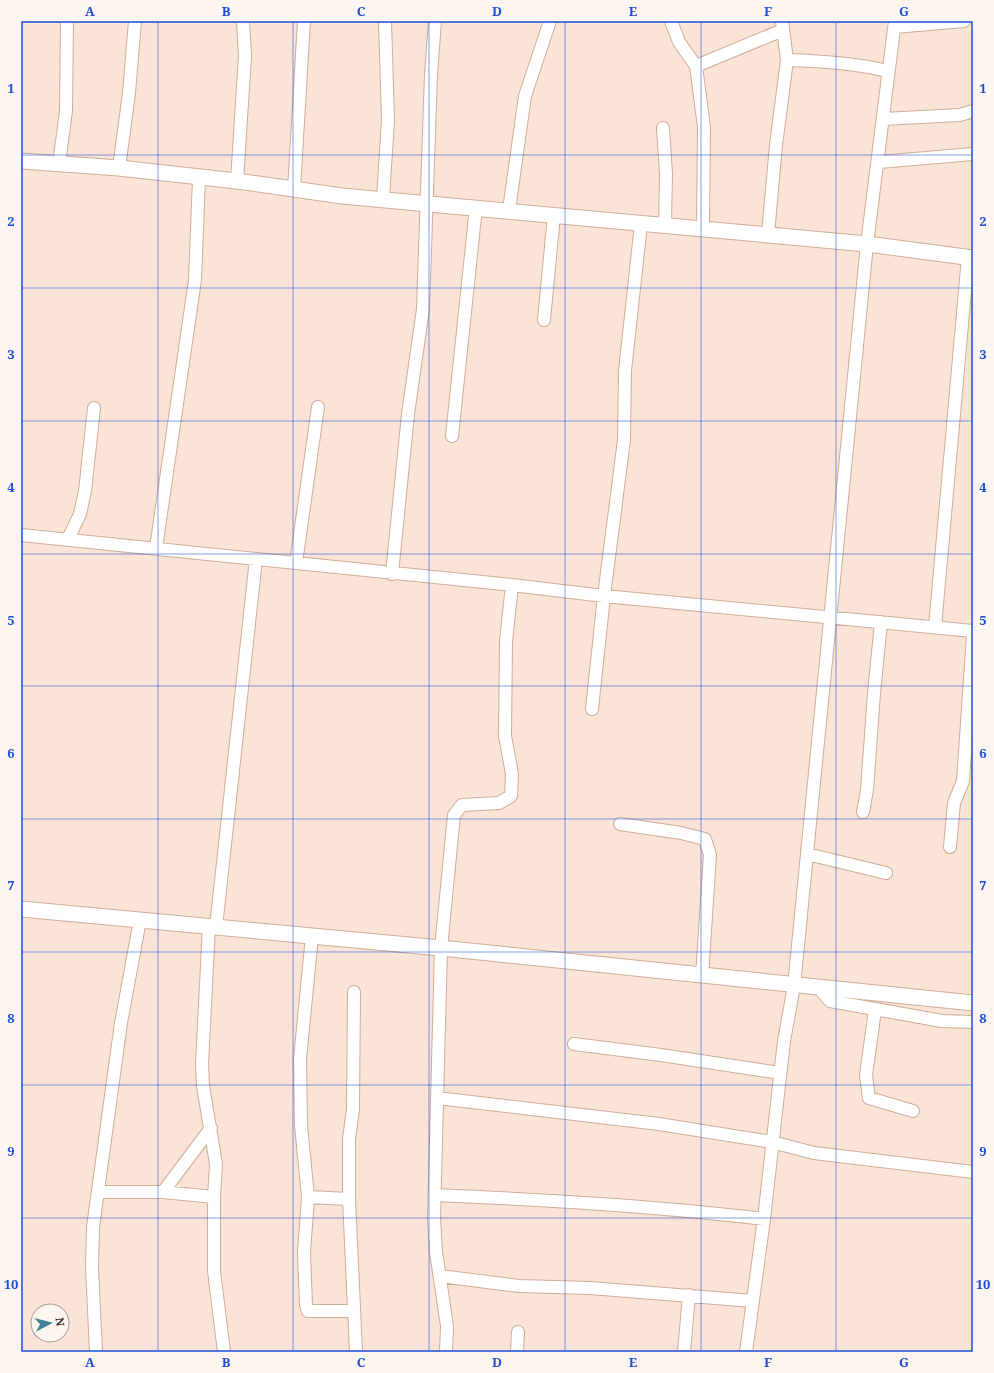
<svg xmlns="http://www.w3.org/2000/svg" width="994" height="1373" font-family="'Noto Serif',serif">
  <rect width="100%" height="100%" fill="#fae4d7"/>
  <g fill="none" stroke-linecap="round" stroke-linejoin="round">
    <!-- minor casing -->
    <g stroke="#ceac96" stroke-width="14">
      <path id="minor" d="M671 21 679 42 696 66 704 127 703 227
        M895 27 964 21
        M787 60C822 61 855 63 888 71
        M696 66 783 30
        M883 119 960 115 973 111
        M663 128 666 174 665 225
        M879 162 973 154
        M59 164 66 111 67 21
        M119 168 129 93 135 21
        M237 181 245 56 243 21
        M294 189 304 21
        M383 199 388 120 385 21
        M509 210 525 96 550 21
        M768 234 776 145 787 60 782 21
        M544 320 554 215
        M452 436 476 207
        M21 535 512 585 604 596 973 631
        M68 539 80 514 85 491 94 408
        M156 548 195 280 199 178
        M296 563 318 407
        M392 574 408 414 423 309 431 74 435 21
        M935 627 968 257
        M592 709 604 596 624 440 625 371 641 224
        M863 812 867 790 874 693 881 622
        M620 824 681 833 705 839 710 855 702 976
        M950 847 954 803 963 781 973 636
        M807 854 886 873
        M209 926 202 1064 203 1086 216 1164 214 1197V1271L224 1352
        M216 927 256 559
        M312 936 300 1059 301 1125 308 1197 304 1253 306 1305 308 1311H354
        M819 988 830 1001 942 1021 973 1022
        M354 992 353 1109 349 1139V1199L356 1352
        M875 1010 866 1075 869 1098 913 1111
        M574 1044 661 1055 780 1073
        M437 1098 659 1124 772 1142 814 1153 973 1172
        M98 1192H163L214 1197
        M163 1192 211 1128
        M436 1195C546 1200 655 1206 764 1219
        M308 1197 349 1199
        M440 1276 519 1286 590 1288 753 1301
        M96 1352 92 1268 93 1227 121 1023 140 920
        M446 1352 447 1326 436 1252 434 1218 441 948 454 815 462 805 499 803 511 796 512 774 505 736 506 641 512 585
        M517 1352 518 1332
        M684 1352 689 1295
        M746 1352 764 1219 784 1041 794 986 867 244 895 21"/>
    </g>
    <!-- tertiary casing -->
    <g stroke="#ceac96" stroke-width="17">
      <path id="tertiary" d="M21 161 119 168 237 181 342 196 867 244 973 258
        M21 909 441 948 973 1003"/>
    </g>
    <!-- minor -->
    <use href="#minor" stroke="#fff" stroke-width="12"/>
    <!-- tertiary -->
    <use href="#tertiary" stroke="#fff" stroke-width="15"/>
  </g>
  <!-- grid -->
  <path fill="none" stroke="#1d4ed8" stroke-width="1" stroke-opacity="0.55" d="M158 21V1352M293 21V1352M429 21V1352M565 21V1352M701 21V1352M836 21V1352M21 155H973M21 288H973M21 421H973M21 554H973M21 686H973M21 819H973M21 952H973M21 1085H973M21 1218H973"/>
  <!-- border -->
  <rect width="994" height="1373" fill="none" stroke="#fcf5f0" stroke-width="44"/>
  <!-- north arrow -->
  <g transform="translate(50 1323) rotate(83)"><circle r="19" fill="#fcf5f0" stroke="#aaa09a"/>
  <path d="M0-3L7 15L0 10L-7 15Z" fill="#438296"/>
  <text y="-6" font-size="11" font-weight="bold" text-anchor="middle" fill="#2e2119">N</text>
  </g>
  <rect x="22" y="22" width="950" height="1329" fill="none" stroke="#1d4ed8" stroke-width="1.5"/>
  <g font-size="13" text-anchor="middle" font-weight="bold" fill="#1d4ed8">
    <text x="90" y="16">A</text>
    <text x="226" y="16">B</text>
    <text x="361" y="16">C</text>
    <text x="497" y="16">D</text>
    <text x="633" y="16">E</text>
    <text x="768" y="16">F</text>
    <text x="904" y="16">G</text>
    <text x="11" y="93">1</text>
    <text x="983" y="93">1</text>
    <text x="11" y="226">2</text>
    <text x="983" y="226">2</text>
    <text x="11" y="359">3</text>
    <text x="983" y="359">3</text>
    <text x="11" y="492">4</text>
    <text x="983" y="492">4</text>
    <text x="11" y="625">5</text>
    <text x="983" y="625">5</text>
    <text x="11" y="758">6</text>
    <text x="983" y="758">6</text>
    <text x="11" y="890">7</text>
    <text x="983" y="890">7</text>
    <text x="11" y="1023">8</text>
    <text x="983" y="1023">8</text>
    <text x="11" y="1156">9</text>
    <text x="983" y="1156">9</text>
    <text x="11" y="1289">10</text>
    <text x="983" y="1289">10</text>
    <text x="90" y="1367">A</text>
    <text x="226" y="1367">B</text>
    <text x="361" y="1367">C</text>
    <text x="497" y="1367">D</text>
    <text x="633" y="1367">E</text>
    <text x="768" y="1367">F</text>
    <text x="904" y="1367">G</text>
  </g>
</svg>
